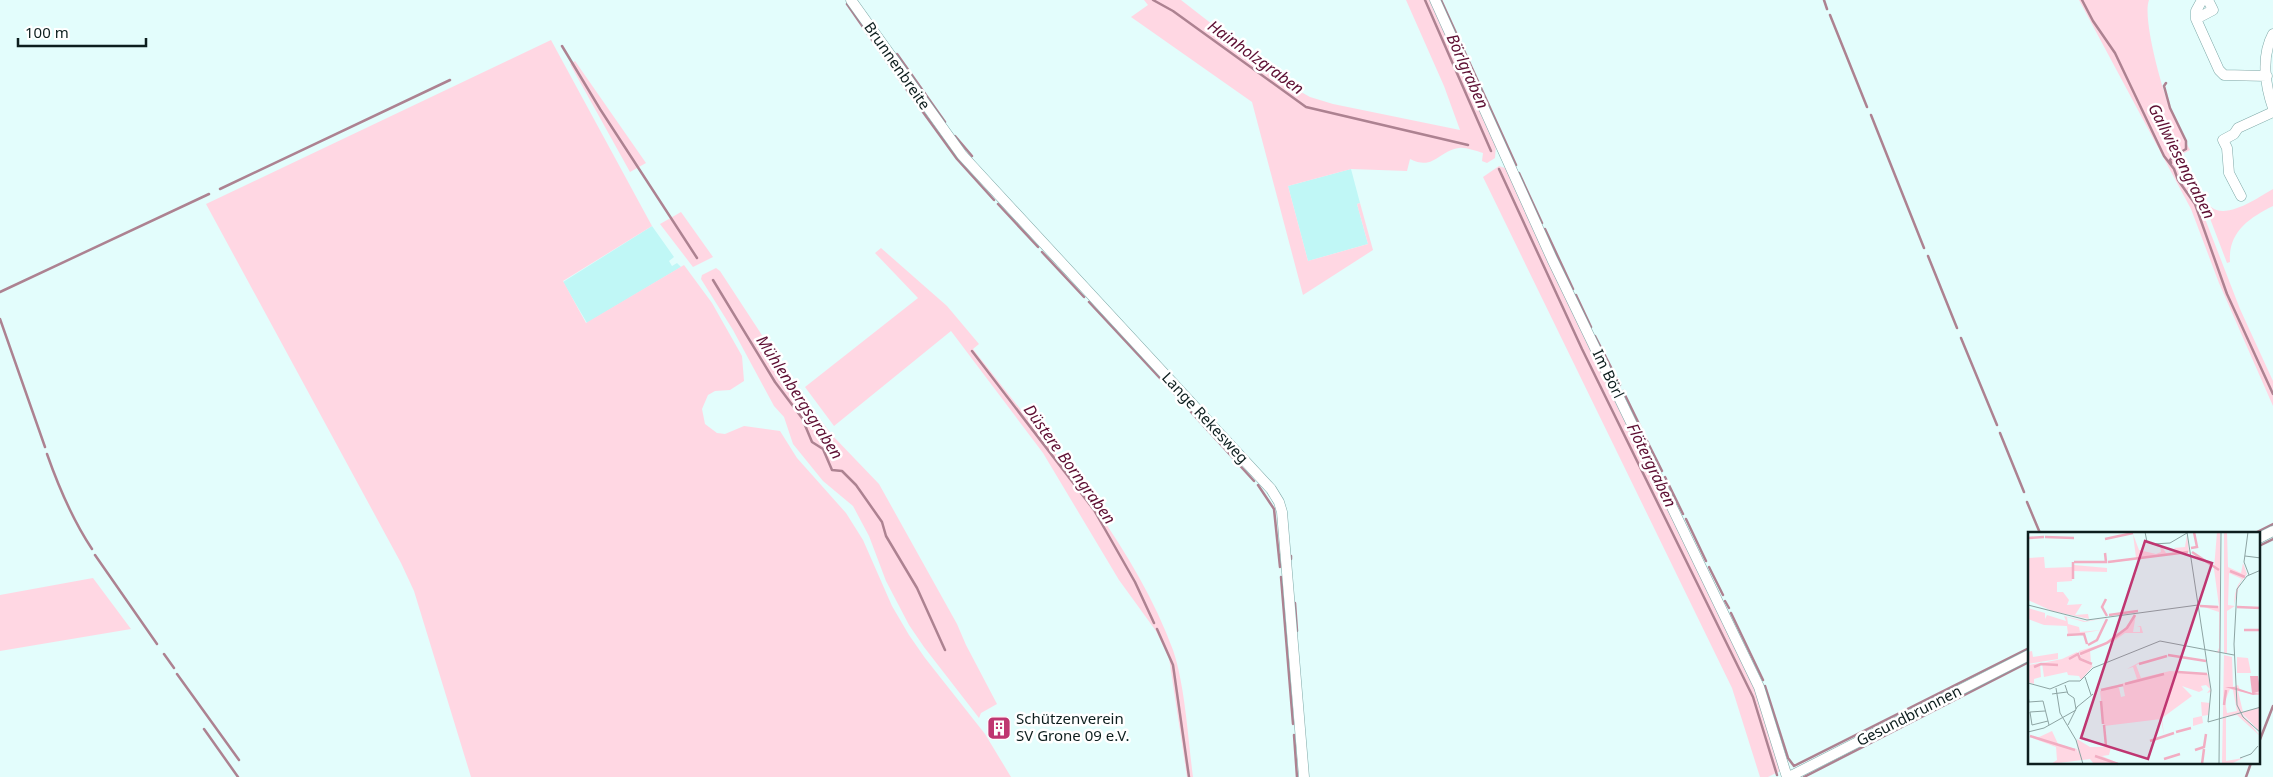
<svg xmlns="http://www.w3.org/2000/svg" width="2273" height="777" font-family="'Noto Sans',sans-serif">
  <rect width="100%" height="100%" fill="#e3fdfc"/>
  <!-- built -->
  <path fill="#c0f7f6" d="M1351 169 1360 203 1357 204 1368 244 1308 261 1288 186Z
    M652 226 674 257 669 261 672 266 677 263 681 267 587 323 563 282Z"/>
  <!-- green -->
  <path fill="#ffd7e3" d="M1144 0H1181L1294 88 1310 97 1333 104 1460 130 1444 86 1406 0H1432L1496 144 1495 158 1487 163 1482 161 1483 153C1476 151 1465 147 1459 148 1438 151 1434 171 1410 159L1407 171 1351 169 1288 186 1308 261 1368 244 1357 204 1360 203 1373 250 1303 295 1252 102 1131 17 1148 5Z
    M2079 0H2149C2142 18 2162 89 2170 109 2176 123 2183 137 2190 150L2176 157 2188 183 2197 198 2240 309 2273 381V406L2219 283 2191 209Z
    M551 40 652 226 563 281 586 323 684 265 712 303 742 356 744 381 730 390 715 391 708 395 702 409 705 424 717 433 725 434 744 426 780 431 797 458 846 513 863 540 892 606 909 635 925 658 985 734 1011 777H471L414 591 401 563 206 204Z
    M575 61 646 163 630 172 570 64Z
    M1499 166 1508 169 1759 696 1780 771 1768 777H1760L1732 688 1483 177Z
    M2193 186C2199 192 2205 201 2211 207 2227 220 2259 197 2273 189V206C2249 218 2228 232 2230 262L2227 263 2206 208Z
    M681 212 713 257 693 267 660 224Z
    M881 248 947 306 979 344 973 349C1044 441 1133 541 1173 650 1185 685 1188 739 1193 777H1187L1169 658 1156 631 1119 580 1043 453 951 331 834 426 805 387 918 298 875 253Z
    M716 268 720 271 790 378 831 434 879 484 957 624 966 645 997 704 981 713 979 718 924 647 909 625 886 581 869 536 853 506 823 481 793 444 784 417 774 406 733 330 701 279 702 275Z
    M93 578 131 629 0 651V595Z"/>
  <g fill="none" stroke-linecap="round" stroke-linejoin="round">
    <!-- stream -->
    <path stroke="#ad8291" stroke-width="2.5" d="M1153 0 1173 11 1306 107 1468 145
      M1425 0 1491 151
      M1441 0 1516 165
      M1824 0 1827 9
      M2082 0 2093 21 2115 53 2164 156 2174 169 2178 180 2195 204 2227 294 2273 394
      M847 4 895 73
      M1830 15 1867 107
      M562 46 600 109 697 258
      M897 54 945 122
      M899 79 957 159 994 200
      M2166 83 2164 86 2170 108 2186 141V149L2179 153
      M1871 115 1924 248
      M955 136 972 156
      M2171 163 2170 160 2174 155
      M1499 169 1582 349 1753 697 1777 775
      M1519 173 1542 223
      M220 189 450 80
      M998 204 1038 247
      M1545 229 1573 289
      M1042 252 1084 297
      M1928 256 1957 328
      M713 280 775 382 802 418 812 442 823 449 832 470 842 471 856 485 882 522 886 536 917 588 945 650
      M0 292 209 194
      M1576 295 1591 327
      M1089 302 1184 404
      M0 319 45 447
      M1595 336 1620 385
      M1961 338 1997 425
      M972 351 1094 510 1135 582 1154 623
      M1623 391 1641 428
      M1191 412 1254 481
      M2000 433 2024 492
      M1645 437 1662 471
      M47 454C59 488 72 519 92 549
      M1665 477 1683 514
      M1258 485 1274 509 1280 567
      M2027 502 2040 533
      M1686 519 1706 561
      M2255 533 2273 524
      M2259 546 2273 539
      M95 555 157 644
      M1291 556V559
      M1709 567 1723 595
      M1281 577 1293 724
      M1725 601 1729 608
      M1295 603 1297 631
      M1731 613 1763 680
      M1157 629 1173 665 1189 777
      M164 654 174 668
      M177 674 239 760
      M1765 686 1788 758 1794 766 2029 648
      M204 729 238 777
      M1294 735 1297 777
      M2259 742 2273 706
      M1804 777 2029 662
      M2246 777 2251 763"/>
    <!-- minor casing -->
    <g stroke="#7ea8a7" stroke-width="11">
      <path id="minor" d="M851 0 962 155 1271 489 1279 502 1282 512 1304 777
        M1435 0 1552 259 1759 687 1787 777
        M2202 0 2196 11V19L2219 70 2224 75 2267 76
        M2196 19 2213 10 2208 0
        M2273 34C2261 56 2265 85 2273 108
        M2241 196 2229 173 2227 148 2223 140 2234 134 2238 128 2273 112
        M2259 538 2273 531
        M1789 777 2029 655"/>
    </g>
    <!-- minor -->
    <use href="#minor" stroke="#fff" stroke-width="10"/>
  </g>
  <!-- icons -->
  <defs>
    <g id="building-square" transform="scale(1.25)"><rect x="-9" y="-9" width="18" height="18" rx="4" fill="#bf3671" stroke="#fff"/><path d="M-4-6H4V6H1V3H-1V6H-4ZM-2.5-4.3h1.7v1.8h-1.7ZM.8-4.3h1.7v1.8H.8ZM-2.5-1h1.7V.8h-1.7ZM.8-1h1.7V.8H.8Z" fill="#fff"/></g>
  </defs>
  <g fill-rule="evenodd">
    <use href="#building-square" x="999" y="728"/>
  </g>
  <g text-anchor="middle" stroke-width="5" stroke-linejoin="round" paint-order="stroke">
    <!-- street labels -->
    <g font-size="15" fill="#0d1e1e" stroke="#fff">
      <text transform="translate(897 66) rotate(55)" y="5">Brunnenbreite</text>
      <text transform="translate(1608 374) rotate(64)" y="5">Im Börl</text>
      <text transform="translate(1205 418) rotate(47)" y="5">Lange Rekesweg</text>
      <text transform="translate(1909 716) rotate(-27)" y="5">Gesundbrunnen</text>
    </g>
    <!-- poi labels -->
    <g font-size="15" fill="#0d1e1e" stroke="#fff" text-anchor="start">
      <text x="1016" y="724">Schützenverein<tspan x="1016" dy="17">SV Grone 09 e.V.</tspan></text>
    </g>
    <!-- water labels -->
    <g font-size="16" font-style="italic" fill="#5d0e32" stroke="#fff">
      <text transform="translate(1256 57) rotate(36)" y="6">Hainholzgraben</text>
      <text transform="translate(1468 71) rotate(66)" y="6">Börlgraben</text>
      <text transform="translate(2182 161) rotate(63)" y="6">Gallwiesengraben</text>
      <text transform="translate(800 397) rotate(57)" y="6">Mühlenbergsgraben</text>
      <text transform="translate(1070 464) rotate(54)" y="6">Düstere Borngraben</text>
      <text transform="translate(1652 465) rotate(64)" y="6">Flötergraben</text>
    </g>
  </g>
  <!-- overview -->
  <g transform="translate(2028 532)">
    <rect width="232" height="232" fill="#e3fdfc"/>
    <path d="M189 0H192V121L180 119 189 120 191 116V80L173 74H191L186 37ZM196 0H199L200 35 213 41 215 31 219 42 212 51 206 73 207 62 210 53 214 47 201 41 200 73 207 74 199 79V121H196ZM105 2 111 18 128 22 133 20 132 12 138 21 150 20 146 16 157 15 159 2 161 20 80 31 108 26ZM16 25 17 36 45 35 44 49 29 50V60H35L41 68 39 73 54 72 47 83 60 82 61 87 24 79 0 68V26ZM46 33 79 36V40L46 39ZM0 76 17 81V87L19 83 38 89 36 84 57 89 79 86 56 90 39 85 40 92 51 95 52 100 73 98 56 101 40 102 39 94 16 93 0 87ZM108 82 105 100H112V95L109 94H113L115 101H97L86 109 62 118 63 130 53 126 51 119 75 112 97 96ZM4 119 5 125 30 121V127L0 132V120ZM49 120 52 127 65 134 53 148 51 144 40 143 39 140 16 145 14 131 34 127ZM142 123 178 129 143 123 121 128 108 133 113 146 142 139 180 142 183 160 179 161 182 157 178 153 173 154 175 158 171 160 154 154 164 164 134 186 136 203 133 187 76 194 72 159 85 154 91 156 93 165 97 164 95 154 90 153 109 147 105 135 99 137 110 131ZM196 123 204 125 205 155 210 153 212 158 224 161 231 148 232 154V174L231 175V163L210 159 215 180 232 175V200L210 177 233 205 209 183 198 185V229L215 226 203 232H194ZM202 157 205 158 209 179 199 181 197 169ZM209 125 220 126 223 141H209ZM12 131 13 145 6 147V152L0 150V133ZM173 170 182 171 180 183 174 184 175 191 165 194V186L174 184ZM24 199 31 214 49 217 50 222 49 207 62 215H83L81 223 74 224 92 232H66L62 227 23 232 29 228 28 215 7 207Z" fill="#ffd7e3" fill-rule="evenodd"/>
    <path d="M222 144H230L232 159 226 161 232 162 225 163 197 155H206L224 161Z" fill="#f2adc2"/>
    <path fill="none" stroke="#f2adc2" stroke-width="2.5" d="M17 5 46 6M0 6 16 5M77 7 105 1M163 16 169 15 166 0M164 20 191 38M46 30H78L77 21M80 30 160 20M202 39 217 45M45 47V30M78 67 74 75 79 84M172 74 190 75M209 75 233 76M81 83 110 79M216 98H233M39 103 56 102 59 112M60 113 69 108 79 87M52 122 79 111 99 96 107 83M140 123 178 129M41 127 50 122 52 127 64 132M111 132 139 124M6 135 13 132 30 133M150 140 179 142M97 152 136 142M73 158 95 153M73 169 75 192M196 173 198 158M76 193 78 214M148 200 163 196M2 204 47 218M122 209 146 201M167 218 176 215 178 202M67 224 90 232M136 227 152 222M174 232 176 217"/>
    <path fill="none" stroke="#8da4a3" stroke-width="1" d="M117 0 119 10 125 12 142 11 159 1M159 0 183 158 180 190 233 175M220 0 216 30 221 43M217 24 233 26M233 38 219 44 209 57 206 112 209 173 215 185 233 201M0 73 59 88 170 73M57 145 63 163M0 151 22 157 41 149H52L65 136 132 109 206 123M37 153 40 162 46 166 48 177M28 156 32 181 48 208 55 232M24 162 39 160M0 163 1 170 15 169 21 193M17 179 2 180 4 193 20 189M40 193 49 175 65 162M0 200 16 196 48 178M212 226 223 222 230 214M191 232 193 0"/>
    <path fill="#bf3671" fill-opacity="0.15" stroke="#bf3671" stroke-width="2.5" d="M117 9 184 31 120 227 53 206Z"/>
    <rect width="232" height="232" fill="none" stroke="#0d1e1e" stroke-width="2.5"/>
  </g>
  <!-- scale -->
  <path d="M18 38v8h128v-8" fill="none" stroke="#0d1e1e" stroke-width="2.5"/>
  <text x="25" y="38" font-size="15" fill="#0d1e1e" stroke="#ffffff" stroke-width="4" paint-order="stroke">100 m</text>
</svg>
